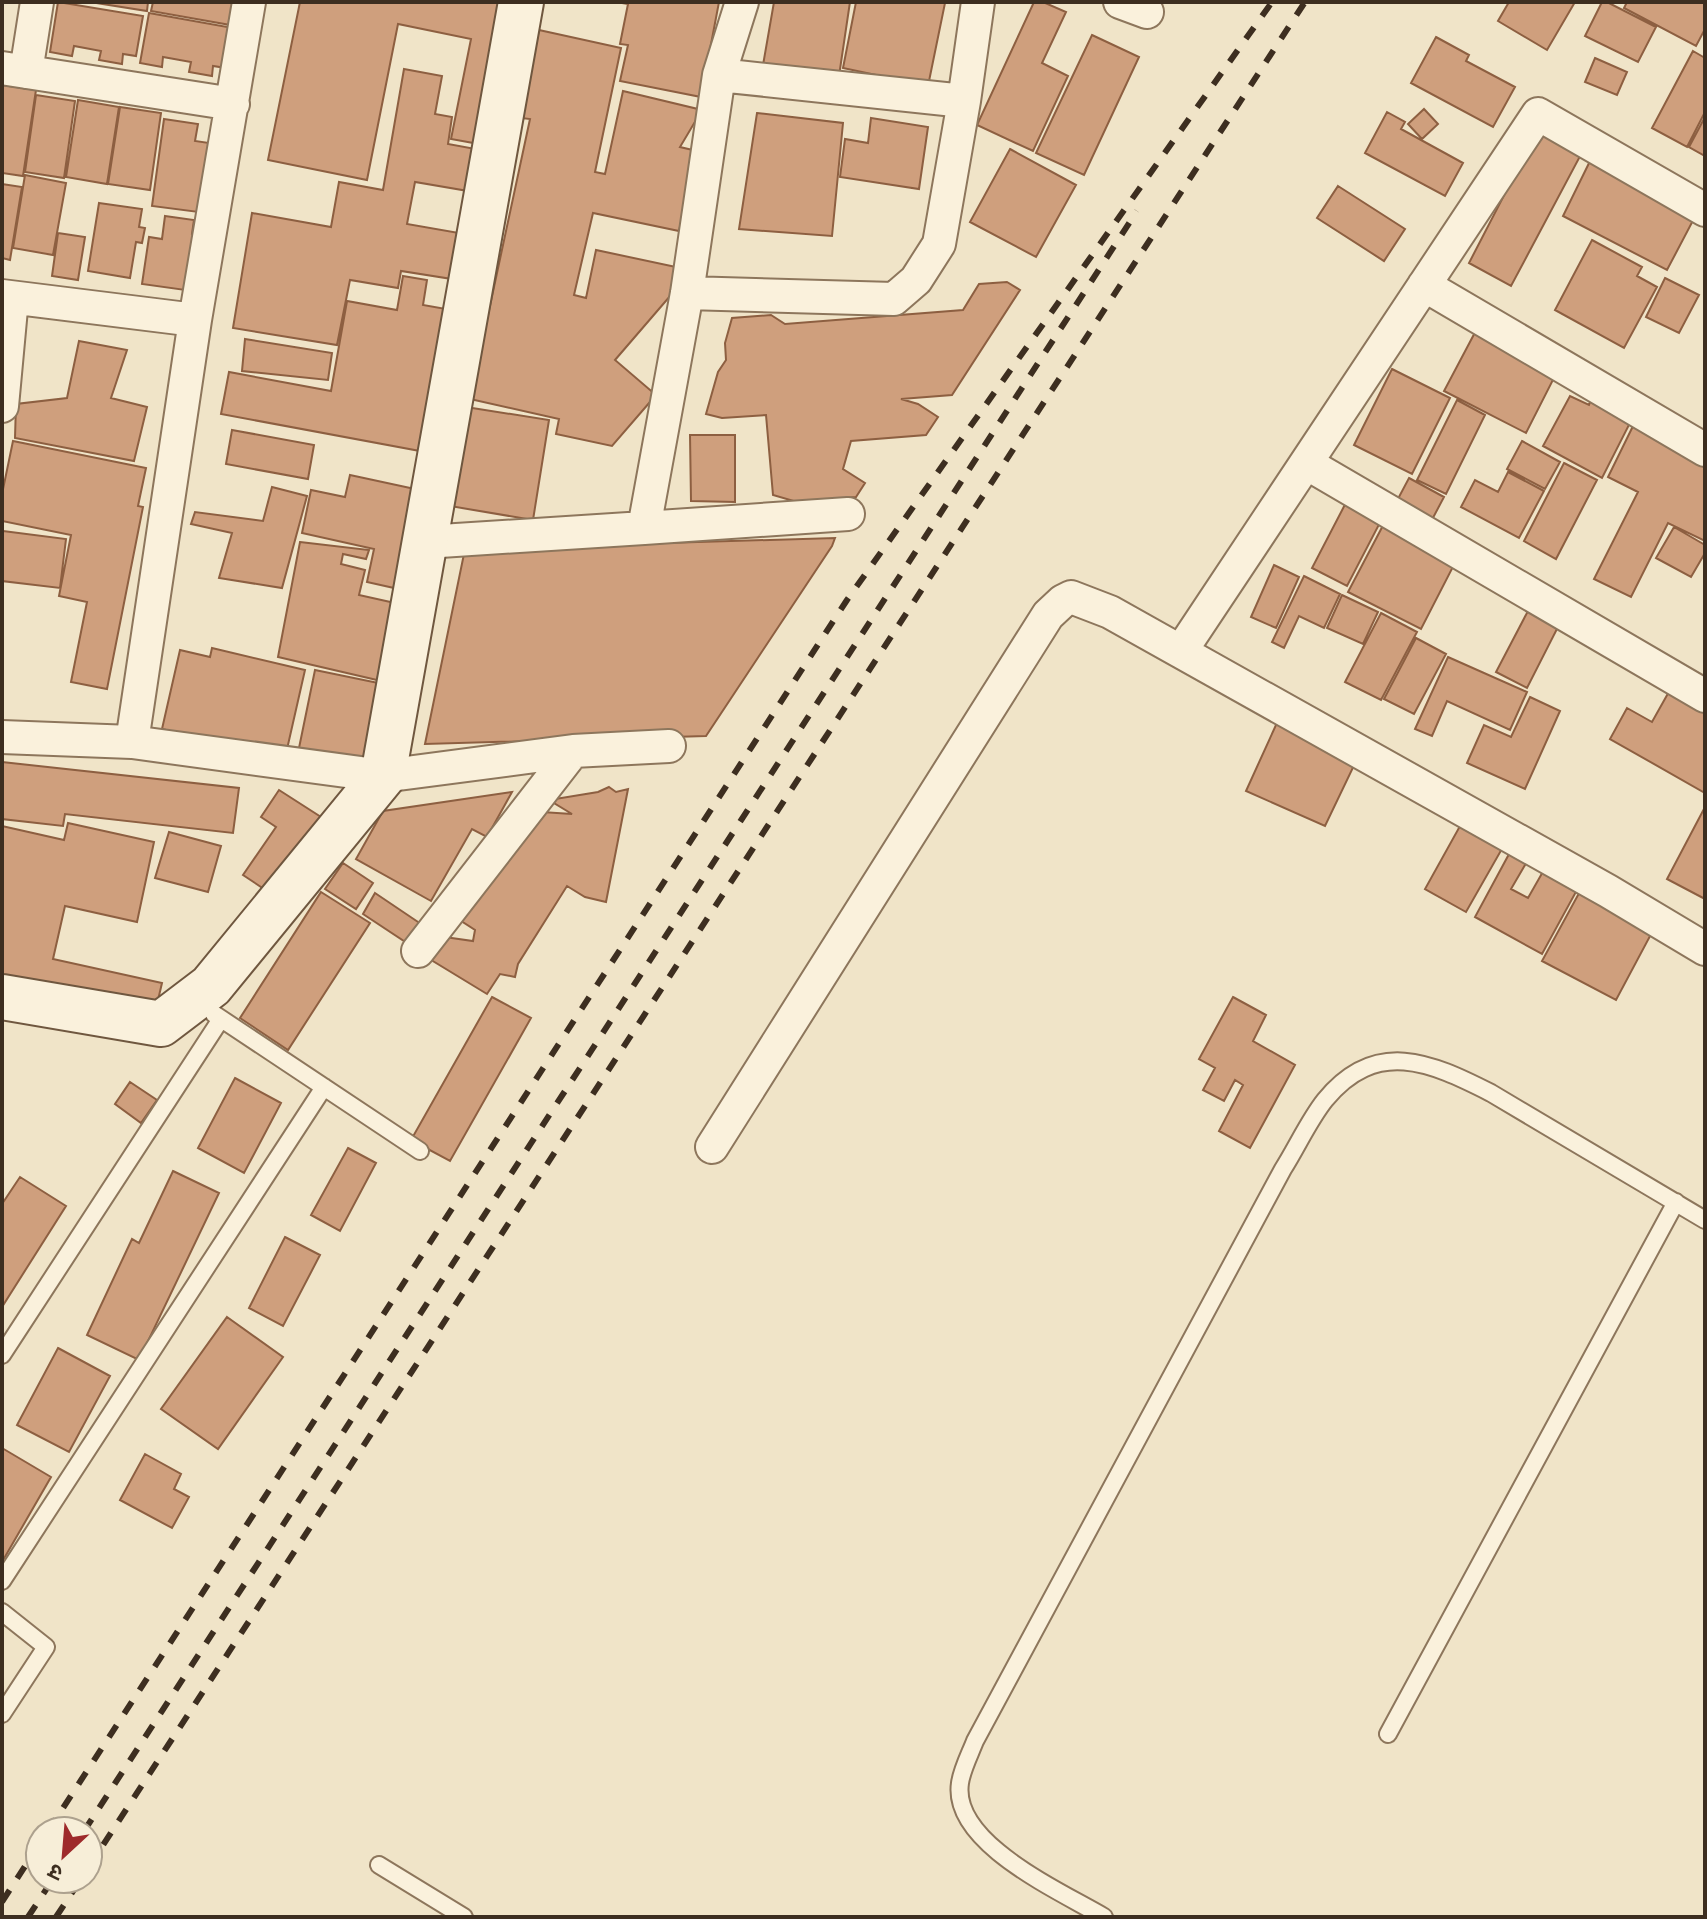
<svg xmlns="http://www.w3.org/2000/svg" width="1707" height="1919" font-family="Lora,'Noto Sans Devanagari',serif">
  <rect width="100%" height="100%" fill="#f0e4c8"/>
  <!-- building -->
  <path fill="#cf9f7d" stroke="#8d5f41" stroke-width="2" d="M58 2 143 16 136 56 123 54 122 64 99 60 101 51 74 46 72 56 50 52Z
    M90 2H148L147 11Z
    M153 2H240L236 26 151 11Z
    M300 2H508L479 144 451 139 471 39 398 24 367 180 268 160Z
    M616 2H719L701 97 620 81 628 45 620 44 628 4Z
    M774 2H850L839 76 763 65Z
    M856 2 945 3 928 86 843 68Z
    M1034 2H1043L1066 12 1042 63 1068 76 1033 151 977 125Z
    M1509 2H1575L1547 50 1498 21Z
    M1602 2H1607L1656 27 1638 62 1585 36Z
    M1627 2H1705V29L1696 46 1624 8Z
    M149 13 233 28 226 68 213 66 212 76 189 72 191 62 163 57 162 67 140 63Z
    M539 30 621 48 595 172 605 174 623 91 702 110 680 147 697 151 679 231 593 213 574 295 586 298 596 250 676 267 671 295 615 360 656 395 612 446 556 434 559 419 470 399 530 119 521 118Z
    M1092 35 1139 57 1084 175 1036 153Z
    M1436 37 1469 55 1466 61 1515 87 1493 127 1411 83Z
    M1693 51 1705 58V112L1687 147 1652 128Z
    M1595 58 1627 72 1617 95 1585 82Z
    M404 69 442 76 435 114 452 117 448 144 481 150 474 192 415 182 407 224 459 233 452 279 401 271 398 288 350 280 337 345 233 328 252 213 331 227 339 182 383 190Z
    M2 85 36 90 23 176 2 173Z
    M36 95 75 101 64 178 25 172Z
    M78 100 119 107 107 184 66 177Z
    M120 107 161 113 150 190 108 184Z
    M1424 109 1438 124 1422 139 1408 124Z
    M1387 112 1405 122 1401 129 1463 163 1445 196 1365 153Z
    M757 113 843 123 832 236 739 229Z
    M1705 117V156L1689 147Z
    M871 118 928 127 919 189 840 177 845 139 868 143Z
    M164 119 198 124 195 141 216 144 206 213 152 206Z
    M1542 122 1586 145 1511 286 1469 263Z
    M1010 149 1076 185 1036 257 970 222Z
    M1594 153 1698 211 1667 270 1563 216Z
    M25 175 66 183 53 255 13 248Z
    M2 184 22 187 10 260 2 258Z
    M1338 186 1405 229 1384 261 1317 218Z
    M99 203 142 209 139 227 145 228 142 243 136 242 130 278 88 271Z
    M165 216 194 220 192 234 199 235 185 290 142 284 149 237 162 239Z
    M58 233 85 237 78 280 52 276Z
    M1592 240 1642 267 1637 276 1657 287 1624 348 1555 310Z
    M403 276 427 280 423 305 446 309 420 451 221 414 229 372 331 391 347 301 397 310Z
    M1665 278 1699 295 1679 333 1646 317Z
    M1007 282 1020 290 952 395 901 399 918 404 938 417 926 435 851 441 843 469 865 483 856 497 797 502 773 495 766 415 722 418 706 414 718 372 726 360 725 343 732 318 771 315 785 324 963 310 979 284Z
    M1480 323 1558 370 1526 433 1444 391Z
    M245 339 332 353 328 380 242 371Z
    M79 341 127 350 111 398 147 407 134 461 15 438 16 404 67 398Z
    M1392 369 1450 398 1412 474 1354 445Z
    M1593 394 1633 417 1602 478 1543 446 1570 396 1589 405Z
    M1457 400 1485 415 1446 494 1417 480Z
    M466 407 549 420 533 520 450 506Z
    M1636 420 1705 459V541L1668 523 1631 597 1594 579 1638 492 1608 477Z
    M232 430 314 445 308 479 226 464Z
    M690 435H735V502L691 501Z
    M13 441 146 468 138 506 143 507 107 689 71 682 87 602 59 596 71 535 2 521V494Z
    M1522 441 1560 462 1545 489 1507 469Z
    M1564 463 1597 480 1556 559 1524 541Z
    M1508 472 1544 491 1519 538 1461 507 1475 480 1498 492Z
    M350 475 415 489 394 588 367 582 374 549 302 533 311 490 345 497Z
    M1409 478 1444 497 1426 531 1391 512Z
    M272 487 307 496 282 588 219 578 232 533 191 524 195 512 263 521Z
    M1351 493 1385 513 1347 586 1312 568Z
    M1388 516 1458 557 1421 629 1348 592Z
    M1674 527 1705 545V553L1691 577 1656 558Z
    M3 531 66 539 60 588 2 581Z
    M835 538 832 546 706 736 425 744 465 549Z
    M300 542 369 550 366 559 343 554 341 564 365 570 359 595 395 603 377 680 278 657Z
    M1274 565 1299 577 1276 628 1251 617Z
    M1304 576 1340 594 1324 628 1299 616 1284 648 1272 642Z
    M1342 595 1378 612 1363 644 1327 628Z
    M1529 609 1559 625 1527 688 1496 672Z
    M1381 613 1417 632 1381 700 1345 682Z
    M1416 638 1446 654 1414 714 1384 699Z
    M212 648 305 670 285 758 162 729 180 650 210 657Z
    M1448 657 1527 692 1510 730 1447 701 1432 736 1415 729Z
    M315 670 388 685 371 764 299 748Z
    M1675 681 1705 699V793L1610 739 1627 708 1652 722Z
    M1530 697 1560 711 1525 789 1467 763 1484 725 1511 737Z
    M1281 714 1358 757 1325 826 1246 791Z
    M2 762 239 788 233 833 65 814 63 826 2 819Z
    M609 787 616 792 628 789 606 902 585 897 567 886 518 964 515 977 500 974 487 994 423 955 438 936 473 941 475 930 455 917 542 812 572 814 549 800 598 792Z
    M279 790 321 817 270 893 243 875 276 827 261 817Z
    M512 792 487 837 472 829 431 901 356 859 383 811Z
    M1705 807V899L1667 879Z
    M1465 817 1507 840 1466 912 1425 889Z
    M68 823 154 842 137 922 65 906 53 959 162 983 154 1017 2 983V826L64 840Z
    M169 832 221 846 208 892 155 878Z
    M1515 843 1532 853 1511 889 1528 898 1549 861 1583 879 1542 954 1475 917Z
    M343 863 373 883 356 909 325 889Z
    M1584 884 1657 923 1616 1000 1542 961Z
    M321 892 370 923 288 1050 240 1018Z
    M375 893 424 926 413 947 363 914Z
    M492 997 531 1018 450 1161 411 1140Z
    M1233 997 1266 1015 1253 1041 1295 1065 1250 1148 1219 1131 1243 1085 1235 1080 1224 1101 1203 1090 1215 1068 1199 1059Z
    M235 1078 281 1103 244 1173 198 1148Z
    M130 1082 157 1100 141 1123 115 1104Z
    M348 1148 376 1163 340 1231 311 1215Z
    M173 1171 219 1193 139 1360 87 1335 132 1239 139 1243Z
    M20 1177 66 1206 2 1307V1204Z
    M285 1237 320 1255 283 1326 249 1308Z
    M227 1317 283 1357 218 1449 161 1409Z
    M58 1348 110 1376 69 1452 17 1425Z
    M2 1448 51 1477 2 1562Z
    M145 1454 181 1474 174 1489 189 1497 172 1528 120 1500Z"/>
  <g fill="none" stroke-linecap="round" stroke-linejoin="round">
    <!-- lane casing -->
    <g stroke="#8d765c" stroke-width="20">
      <path id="lane" d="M214 1014 420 1151
        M2 1355 221 1019
        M2 1581 324 1087
        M2 1612 46 1647 2 1714
        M1388 1734 1676 1202
        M379 1865 464 1917
        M1104 1917C1060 1891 951 1843 960 1783 962 1769 970 1754 975 1741L1283 1169C1297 1147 1309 1120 1325 1100 1376 1038 1430 1062 1491 1093L1705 1220"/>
    </g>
    <!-- street casing -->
    <g stroke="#8d765c" stroke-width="36">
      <path id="street" d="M1120 2 1147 12
        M2 68 233 104
        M26 72 37 2
        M719 75 964 101
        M1424 285 1705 450
        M687 293 894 299 916 280 939 244 964 101 978 2
        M2 296 195 320 132 742 383 776 573 751 669 746
        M195 320 249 2
        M2 406 12 298
        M1306 463 1705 696
        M644 528 848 514
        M425 542 644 528 687 293 719 75 742 2
        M1181 651 1538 114 1705 210
        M2 737 132 742
        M418 951 573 751
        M712 1147 1048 615 1063 601 1071 597 1110 612 1608 891 1705 949"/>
    </g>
    <!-- secondary casing -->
    <g stroke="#6f573f" stroke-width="48">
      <path id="secondary" d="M2 997 161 1024 211 986 383 776 521 2"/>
    </g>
    <!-- lane -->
    <use href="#lane" stroke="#faf1dc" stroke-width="16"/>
    <!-- street -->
    <use href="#street" stroke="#faf1dc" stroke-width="32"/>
    <!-- secondary -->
    <use href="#secondary" stroke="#faf1dc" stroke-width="44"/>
    <!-- rail -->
    <path stroke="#3d2e20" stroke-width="6" stroke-dasharray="14 14" stroke-linecap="butt" d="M48 1831 847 600 1272 2
      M84 1831 1137 211
      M88 1868 1305 2
      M2 1902 40 1843
      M28 1917 53 1879
      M56 1917 81 1879"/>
  </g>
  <!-- border -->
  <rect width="1707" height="1919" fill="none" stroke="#3d2e20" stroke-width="8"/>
  <!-- north arrow -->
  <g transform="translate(64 1855) rotate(206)"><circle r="38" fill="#f7eed8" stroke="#ada18e" stroke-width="2"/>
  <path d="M0-6L14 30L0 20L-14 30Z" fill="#9e2a2b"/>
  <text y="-12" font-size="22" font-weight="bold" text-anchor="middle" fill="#3d2e20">उ</text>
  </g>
</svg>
